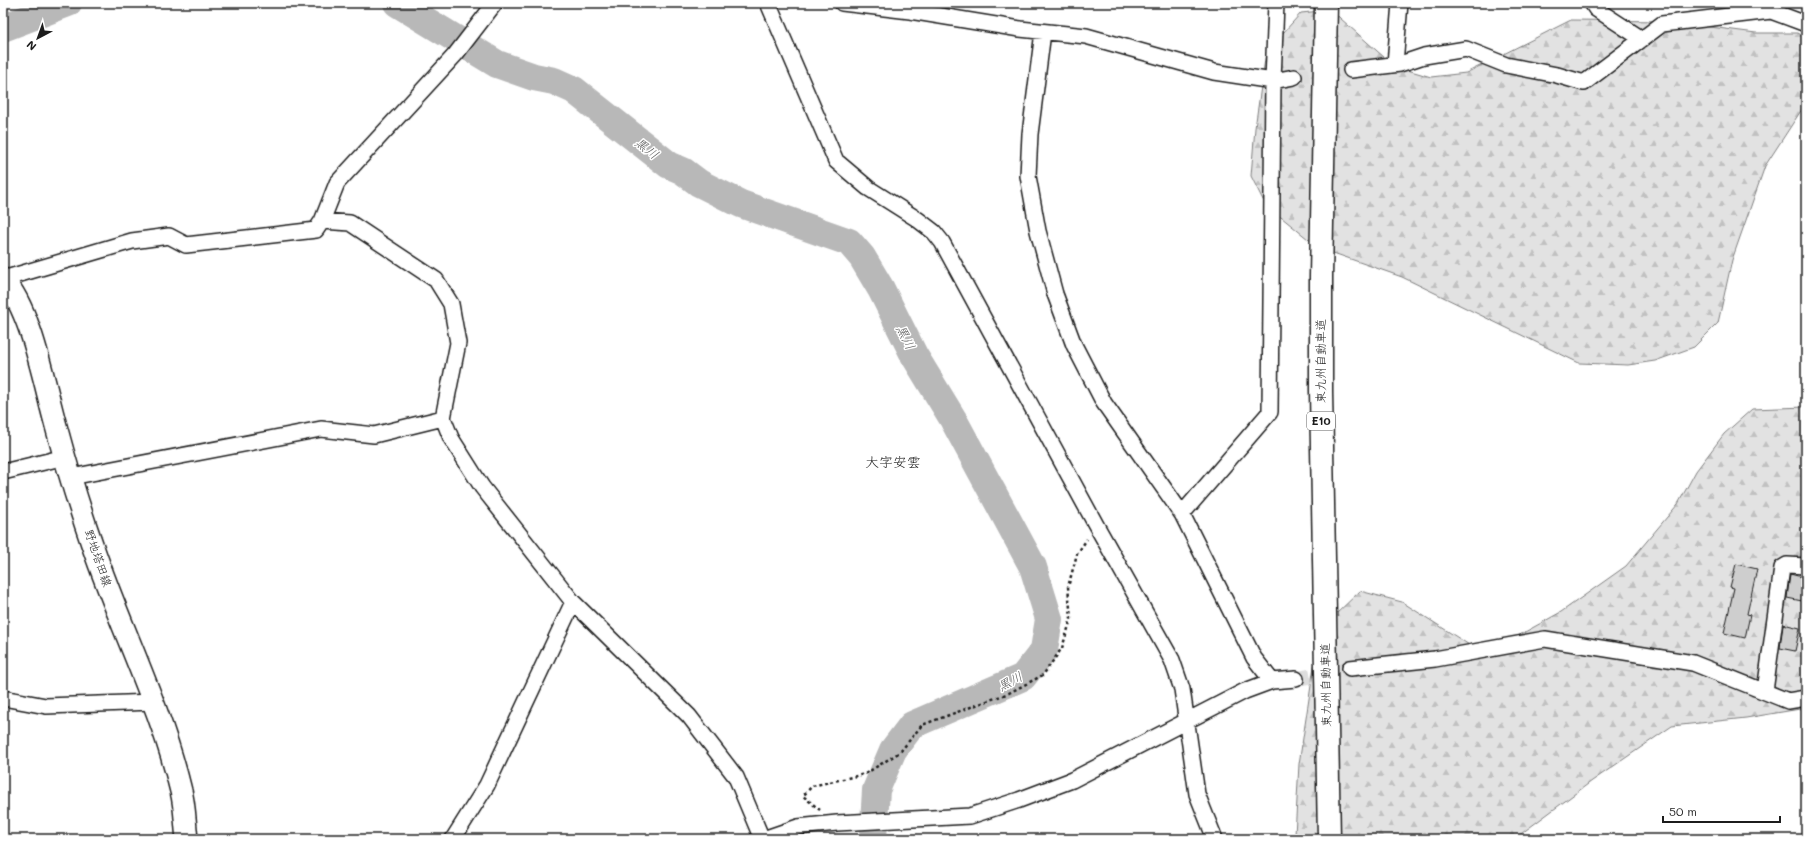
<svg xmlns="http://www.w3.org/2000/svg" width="1809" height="842" font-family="Mali,'Klee One',sans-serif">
  <defs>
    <pattern id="forest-firs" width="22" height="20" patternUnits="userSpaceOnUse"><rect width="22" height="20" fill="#e2e2e2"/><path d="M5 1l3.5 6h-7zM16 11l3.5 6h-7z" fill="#c1c1c1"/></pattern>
  </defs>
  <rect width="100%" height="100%" fill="#fff"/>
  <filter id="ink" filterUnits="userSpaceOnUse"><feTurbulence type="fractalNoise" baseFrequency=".025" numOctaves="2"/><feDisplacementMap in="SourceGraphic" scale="8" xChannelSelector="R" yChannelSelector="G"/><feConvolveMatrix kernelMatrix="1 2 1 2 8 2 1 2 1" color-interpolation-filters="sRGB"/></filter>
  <g filter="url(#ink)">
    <!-- forest -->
    <path fill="url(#forest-firs)" stroke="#7f7f7f" d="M1331 10 1394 66 1431 77 1466 73 1571 20 1664 21 1756 33H1797L1806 38V103L1765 166 1732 260 1718 323 1694 347 1655 361 1628 365 1579 363 1402 277 1319 248 1265 204 1251 176 1255 128 1266 52 1301 13Z
      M1806 407V708L1746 718 1672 726 1592 781 1514 839H1297L1295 835 1299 764 1314 666 1335 615 1360 591 1402 602 1474 648 1507 642 1561 612 1626 566 1678 504 1696 471 1724 434 1752 409Z"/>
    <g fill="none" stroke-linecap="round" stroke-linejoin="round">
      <!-- river -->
      <path stroke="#b8b8b8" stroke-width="28" d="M397 3 497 64 534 77 554 81 574 90 669 165 683 171 699 183 741 204 849 242 862 257 881 289 914 355 953 419 1033 567 1049 619 1044 650 1023 677 912 725 893 750 876 790 873 839
        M3 28 68 3"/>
    </g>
    <!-- building -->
    <path fill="#cecece" stroke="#1c1c1c" d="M1736 564 1757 569 1747 614 1750 615 1745 638 1724 633 1734 588 1730 587Z
      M1790 574 1806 578 1802 601 1787 598Z
      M1783 624 1800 628 1795 651 1780 648Z"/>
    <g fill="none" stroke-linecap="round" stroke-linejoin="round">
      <!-- street-tunnel -->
      <path stroke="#ddd" stroke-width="15" stroke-dasharray="15 8" stroke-linecap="butt" d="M1294 77 1351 70
        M1296 679 1350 668"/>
      <!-- street casing -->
      <g stroke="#1c1c1c" stroke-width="18">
        <path id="street" d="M768 3 836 161 868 188 917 219 934 232 942 242 1096 525 1172 660 1182 689 1197 794 1215 839
          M842 3 910 11 1020 29 1086 36 1214 72 1273 81 1294 77
          M1592 3 1596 9 1642 39
          M1043 32 1030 134 1028 176 1038 231 1055 294 1074 345 1104 403 1182 514 1254 658 1272 681
          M1395 64 1400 3
          M1351 70 1400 64 1424 56 1466 49 1506 65 1557 75 1584 83 1662 24 1771 11 1806 24
          M322 221 350 223 436 280 451 304 458 343 443 418 451 438 482 487 573 602 689 716 736 777 762 839
          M3 279 132 241 169 236 186 245 316 230 322 221 337 183 455 55 495 3
          M3 472 65 457
          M71 477 321 429 374 435 443 418
          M1182 514 1270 412 1273 81 1276 3
          M1350 668 1435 659 1545 639 1693 663 1788 701 1806 698
          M1765 691 1782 568 1787 565 1806 566
          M3 698 46 706 153 702
          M453 839 487 785 573 602
          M763 839 798 827 837 823 970 816 1019 800 1072 780 1245 691 1272 681 1296 679"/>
      </g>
      <!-- secondary casing -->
      <g stroke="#1c1c1c" stroke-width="24">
        <path id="secondary" d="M3 279C32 311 44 384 56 426 67 467 79 507 93 547 121 629 161 707 181 791 185 806 185 823 187 839"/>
      </g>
      <!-- highway casing -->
      <g stroke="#1c1c1c" stroke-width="25">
        <path id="highway" d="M1326 3 1321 277V391L1329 839"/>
      </g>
      <!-- path -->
      <path stroke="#1c1c1c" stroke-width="2.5" stroke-dasharray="3 3" stroke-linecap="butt" d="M820 810 803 796 812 786 865 774 900 752 922 725 1009 693 1043 675 1062 648 1071 619 1068 587 1077 554 1087 539"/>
      <!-- street -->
      <use href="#street" stroke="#fff" stroke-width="15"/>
      <!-- secondary -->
      <use href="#secondary" stroke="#fff" stroke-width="21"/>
      <!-- highway -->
      <use href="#highway" stroke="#fff" stroke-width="22"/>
    </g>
  </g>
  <g text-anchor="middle" stroke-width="3" stroke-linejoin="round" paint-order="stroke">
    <!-- shield labels -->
    <rect fill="#fff" stroke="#606060" stroke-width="1" x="1307" y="412" width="28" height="18" rx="3"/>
    <g font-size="11" font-weight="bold" fill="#1c1c1c">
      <text x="1321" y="425">E10</text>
    </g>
    <!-- street labels -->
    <g font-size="12" fill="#1c1c1c" stroke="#fff">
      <text transform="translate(1321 361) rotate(-90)" y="4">東九州自動車道</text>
      <text transform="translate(98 558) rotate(71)" y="4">野地塔田線</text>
      <text transform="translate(1326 685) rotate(-91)" y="4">東九州自動車道</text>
    </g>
    <!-- water labels -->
    <g font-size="13" font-style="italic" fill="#5a5a5a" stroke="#fff">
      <text transform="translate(647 148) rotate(38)" y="5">黒川</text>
      <text transform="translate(906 337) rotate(63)" y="5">黒川</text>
      <text transform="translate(1010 681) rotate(-28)" y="5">黒川</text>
    </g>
    <!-- quarter labels -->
    <g font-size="14" fill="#1c1c1c" stroke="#fff">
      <text x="893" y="467">大字安雲</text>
    </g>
  </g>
  <!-- margin -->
  <rect width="1809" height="842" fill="none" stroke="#fff" stroke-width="16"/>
  <rect x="8" y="8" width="1793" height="826" fill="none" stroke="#1c1c1c" stroke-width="1.5" filter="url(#ink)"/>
  <!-- north arrow -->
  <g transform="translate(38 38) rotate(221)" stroke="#ffffff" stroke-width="3" paint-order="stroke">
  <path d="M0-3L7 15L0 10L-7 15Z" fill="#1c1c1c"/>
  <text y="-6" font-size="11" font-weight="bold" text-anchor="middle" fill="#1c1c1c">N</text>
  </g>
  <!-- scale -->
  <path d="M1663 816v6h117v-6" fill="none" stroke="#1c1c1c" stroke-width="2"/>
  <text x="1669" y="816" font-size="12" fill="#1c1c1c" stroke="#ffffff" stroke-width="3" paint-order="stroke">50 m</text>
</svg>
